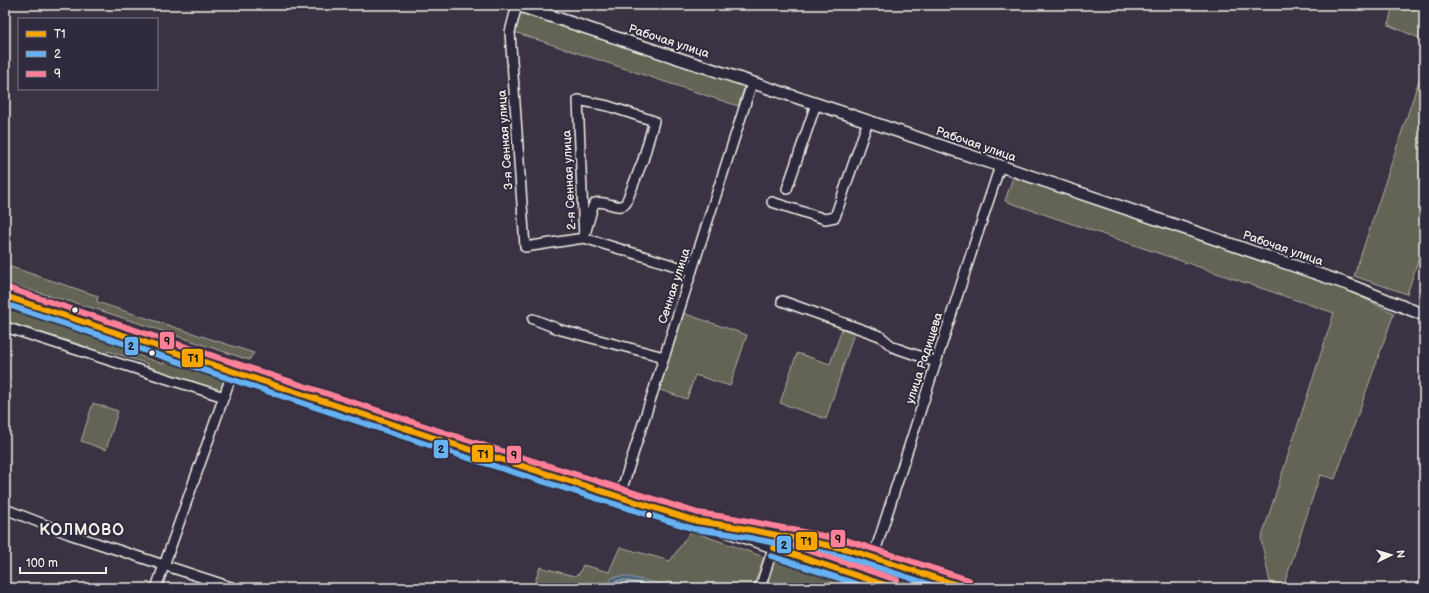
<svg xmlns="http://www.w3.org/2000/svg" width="1429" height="593" font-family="'Balsamiq Sans',sans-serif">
  <rect width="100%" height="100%" fill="#3b3343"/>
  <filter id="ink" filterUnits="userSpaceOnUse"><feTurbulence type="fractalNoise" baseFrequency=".025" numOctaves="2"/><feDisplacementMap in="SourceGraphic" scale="8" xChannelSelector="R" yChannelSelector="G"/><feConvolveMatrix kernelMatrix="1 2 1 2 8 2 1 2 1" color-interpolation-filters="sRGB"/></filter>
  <g filter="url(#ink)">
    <!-- green -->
    <path fill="#636456" stroke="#acaa9f" d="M1393 5H1424V40L1388 25Z
      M521 11 745 85 738 106 514 32Z
      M1424 65V243L1407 294 1354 276Z
      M1013 177 1342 288 1394 313 1335 479 1320 475 1283 588H1271L1261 539 1334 313 1005 201Z
      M5 265 98 296 97 302 254 353 249 360 96 309 5 283Z
      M5 305 125 343 123 350 163 364 165 358 225 378 220 394 147 370 148 364 108 351 106 357 83 349 84 346 5 321Z
      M683 313 747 335 730 386 695 375 687 399 657 389Z
      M842 329 854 333 826 419 780 403 797 353 830 364Z
      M93 403 118 411 106 450 81 441Z
      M691 531 764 557 753 588H533L540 567 574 576 579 574 583 565 609 572 620 547 670 561Z
      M738 532 841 552 859 557 862 560V566L858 571Z
      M775 558 863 588H764Z
      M885 564 956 588H903L880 580 877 570Z"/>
    <!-- water -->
    <path fill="#4d6478" stroke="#909ca5" d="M624 576 666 585 667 582 679 583 681 588H599L608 584 613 577Z"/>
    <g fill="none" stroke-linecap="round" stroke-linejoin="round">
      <!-- shore -->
      <path stroke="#b1b9bb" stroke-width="1" d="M608 588 615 581 624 580 661 588"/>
      <!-- minor casing -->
      <g stroke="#f4f1e8" stroke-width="12">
        <path id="minor" d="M517 5 510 32 525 247 584 238 692 271
          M578 100 608 106 654 121 643 160 626 203C619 212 605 199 595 203L593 206 584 238Z
          M787 189 816 104
          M772 202 825 219 835 217 868 121
          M782 301 880 336 893 347 936 362
          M533 319 561 330 664 357
          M5 327 224 397
          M619 498 752 83
          M5 509 69 534 234 588
          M873 558 968 263 1000 166
          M156 588 233 371
          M760 588 773 548"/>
      </g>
      <!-- major casing -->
      <g stroke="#f4f1e8" stroke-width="14">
        <path id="major" d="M517 5 844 113 1201 234 1347 284 1424 315
          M5 296 520 466 696 521 894 588
          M724 525 847 549 967 588
          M866 578 873 558"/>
      </g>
      <!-- minor -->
      <use href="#minor" stroke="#2f2a3d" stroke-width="9"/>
      <!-- major -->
      <use href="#major" stroke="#2f2a3d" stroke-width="11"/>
      <!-- bus-1 casing -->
      <g stroke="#2f2a3d" stroke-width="9">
        <path id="bus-1" d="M5 296 465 448 696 521 731 526 847 549 967 588
          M774 548 894 588"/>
      </g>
      <!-- bus-2 casing -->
      <g stroke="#2f2a3d" stroke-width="9">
        <path id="bus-2" d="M5 304 462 456 694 529 730 534 845 557 941 588
          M771 556 869 588"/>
      </g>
      <!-- bus-3 casing -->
      <g stroke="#2f2a3d" stroke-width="9">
        <path id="bus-3" d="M8 288 467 440 698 513 733 518 849 541 969 580
          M777 540 897 580"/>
      </g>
      <!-- bus-1 -->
      <use href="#bus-1" stroke="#f7a600" stroke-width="6"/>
      <!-- bus-2 -->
      <use href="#bus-2" stroke="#66b1f2" stroke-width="6"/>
      <!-- bus-3 -->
      <use href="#bus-3" stroke="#ff8098" stroke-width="6"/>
    </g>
  </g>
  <!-- markers -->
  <g fill="#f4f1e8" stroke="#2f2a3d" stroke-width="1.5">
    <circle cx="75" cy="310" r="3.5"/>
    <circle cx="152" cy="353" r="3.5"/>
    <circle cx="649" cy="515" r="3.5"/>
  </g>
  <g text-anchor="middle" stroke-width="4" stroke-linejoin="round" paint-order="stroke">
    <!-- street labels -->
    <g font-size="12" fill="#f4f1e8" stroke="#2f2a3d">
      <text transform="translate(669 41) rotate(18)" y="4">Рабочая улица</text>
      <text transform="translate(505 140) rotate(-94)" y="4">3-я Сенная улица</text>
      <text transform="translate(976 144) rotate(19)" y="4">Рабочая улица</text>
      <text transform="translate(569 180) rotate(-93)" y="4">2-я Сенная улица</text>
      <text transform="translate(1283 248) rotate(19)" y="4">Рабочая улица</text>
      <text transform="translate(674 286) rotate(-72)" y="4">Сенная улица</text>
      <text transform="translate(924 358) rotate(-72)" y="4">улица Радищева</text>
    </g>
    <!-- district labels -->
    <g font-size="16" font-weight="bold" letter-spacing="1" fill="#f4f1e8" stroke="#2f2a3d">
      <text x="82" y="535">КОЛМОВО</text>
    </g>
  </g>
  <g stroke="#2f2a3d" stroke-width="1.5">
    <rect x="159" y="331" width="16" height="19" rx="4" fill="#ff8098"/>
    <rect x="124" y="336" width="15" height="20" rx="4" fill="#66b1f2"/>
    <rect x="181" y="348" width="23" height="20" rx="4" fill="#f7a600"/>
    <rect x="433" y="439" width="16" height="20" rx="4" fill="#66b1f2"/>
    <rect x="471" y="444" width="23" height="19" rx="4" fill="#f7a600"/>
    <rect x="506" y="445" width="16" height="19" rx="4" fill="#ff8098"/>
    <rect x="830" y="529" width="16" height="19" rx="4" fill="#ff8098"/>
    <rect x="795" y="531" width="23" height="20" rx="4" fill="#f7a600"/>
    <rect x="776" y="535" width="16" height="19" rx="4" fill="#66b1f2"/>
  </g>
  <g font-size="11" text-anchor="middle" font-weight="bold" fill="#111">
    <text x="167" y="345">9</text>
    <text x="131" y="350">2</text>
    <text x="193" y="362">Т1</text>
    <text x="441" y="453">2</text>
    <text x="483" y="458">Т1</text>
    <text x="514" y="459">9</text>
    <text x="838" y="543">9</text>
    <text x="806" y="545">Т1</text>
    <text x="784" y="549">2</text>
  </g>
  <!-- margin -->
  <rect width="1429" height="593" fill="none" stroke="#2f2a3d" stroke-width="20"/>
  <rect x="10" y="10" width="1409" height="573" fill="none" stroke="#f4f1e8" stroke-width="1.5" filter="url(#ink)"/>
  <!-- legend -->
  <rect x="18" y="18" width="140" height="72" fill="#2f2a3d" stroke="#7e7a81"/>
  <rect x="26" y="31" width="20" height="6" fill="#f7a600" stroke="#7e7a81"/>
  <text x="54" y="38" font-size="12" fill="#f4f1e8">Т1</text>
  <rect x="26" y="51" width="20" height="6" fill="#66b1f2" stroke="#7e7a81"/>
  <text x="54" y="58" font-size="12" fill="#f4f1e8">2</text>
  <rect x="26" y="71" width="20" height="6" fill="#ff8098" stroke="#7e7a81"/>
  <text x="54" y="78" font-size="12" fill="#f4f1e8">9</text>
  <!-- north arrow -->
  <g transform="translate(1391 555) rotate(85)" stroke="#2f2a3d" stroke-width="3" paint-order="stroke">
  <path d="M0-3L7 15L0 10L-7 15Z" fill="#f4f1e8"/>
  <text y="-6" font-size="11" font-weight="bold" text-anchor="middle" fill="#f4f1e8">N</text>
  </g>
  <!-- scale -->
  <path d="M20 567v6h86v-6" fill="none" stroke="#f4f1e8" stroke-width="2"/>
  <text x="26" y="567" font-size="12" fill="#f4f1e8" stroke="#2f2a3d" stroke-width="3" paint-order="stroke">100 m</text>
</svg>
